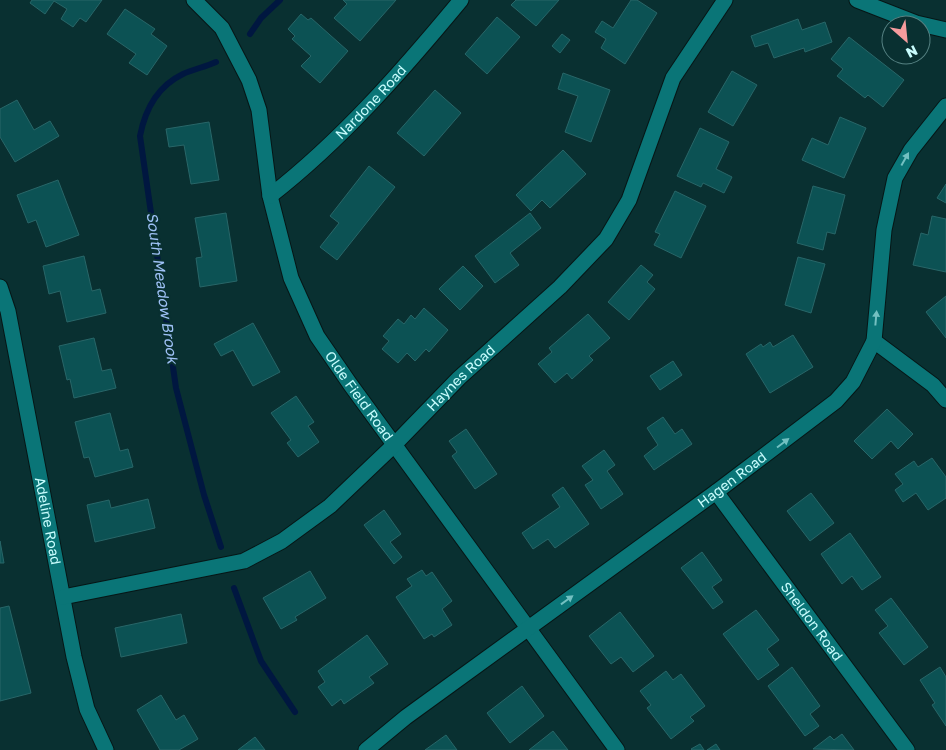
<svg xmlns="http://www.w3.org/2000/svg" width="946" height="750" font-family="'Golos Text',sans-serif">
  <rect width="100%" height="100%" fill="#093031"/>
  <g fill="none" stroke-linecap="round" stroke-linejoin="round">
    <!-- stream -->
    <path stroke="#001740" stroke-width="6" d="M250 34 261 18 280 0
      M216 62C205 67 194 69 183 74 158 86 145 110 140 136L176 388 204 495 221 547
      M234 588 261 661 295 712"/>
  </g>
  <!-- building -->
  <path fill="#0c5254" stroke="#286668" d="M32 0H102L86 22 80 18 73 27 61 19 67 9 54 1 45 14 30 3Z
    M343 0H396L360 41 334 18 347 4Z
    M516 0H559L536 26 511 5Z
    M631 0H637L657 13 625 64 601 48 606 39 595 32 602 21 613 28Z
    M125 9 155 29 151 34 167 46 147 75 129 63 136 54 107 34Z
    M301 14 308 20 311 18 348 51 320 83 301 66 311 56 292 39 295 36 288 29Z
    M497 17 520 37 487 74 465 54Z
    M798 19 802 30 825 22 832 42 805 52 804 48 774 58 768 43 755 47 751 36Z
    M562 34 570 40 560 53 552 46Z
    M849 37 904 80 883 107 868 95 865 98 837 76 843 69 831 59Z
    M732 71 757 85 733 126 708 112Z
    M563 73 610 90 591 142 565 132 578 96 558 89Z
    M435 90 461 113 424 156 397 133Z
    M17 100 34 130 50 121 59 136 15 162 0 137V109Z
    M840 117 866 128 844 178 802 160 812 138 828 145Z
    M209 122 219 180 191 184 184 145 169 147 166 129Z
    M700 128 729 142 716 169 732 177 724 193 703 183 701 187 677 176Z
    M563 150 586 174 550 208 542 200 531 211 516 195Z
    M369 166 395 187 337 260 320 247 339 223 330 216Z
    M58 180 79 235 46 247 36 220 28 223 17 195Z
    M946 184V203L937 198Z
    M813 186 845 195 835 234 827 232 823 250 797 243Z
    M675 191 706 206 681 258 654 245 660 234 655 232Z
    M226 213 237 281 200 287 196 258 202 257 195 218Z
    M530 213 541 228 510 253 519 265 495 283 475 256Z
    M932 216 946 219V272L913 265 921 233 928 235Z
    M84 256 92 291 100 289 106 313 67 322 60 291 49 294 43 266Z
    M798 257 825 264 811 313 785 305Z
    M641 265 653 275 647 282 655 289 629 320 608 302Z
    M463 266 483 286 460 310 439 289Z
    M946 296V338L926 312Z
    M424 308 448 330 429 352 426 349 415 361 407 353 398 363 382 349 389 341 383 336 398 319 404 324 411 315 415 319Z
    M588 314 610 338 589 356 593 360 572 379 567 373 555 383 538 364 552 352 549 348Z
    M253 323 280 372 253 386 233 350 221 356 214 344Z
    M793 335 813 367 770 393 746 354 761 344 763 347 770 342 773 347Z
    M94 338 102 371 111 369 116 388 74 398 70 379 67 380 59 346Z
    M673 361 682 375 660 390 650 376Z
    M296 396 314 422 308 426 319 442 298 457 287 443 291 440 271 413Z
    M887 409 913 434 898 449 891 441 872 459 854 441Z
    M110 413 120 451 128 449 133 467 95 477 89 457 84 458 75 422Z
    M663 417 675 434 682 429 692 444 654 470 644 456 658 445 647 428Z
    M466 429 497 474 475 489 452 456 457 452 449 441Z
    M604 450 615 465 607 471 623 494 601 509 585 485 593 480 582 466Z
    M932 458 946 477V498L928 510 916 493 903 502 895 490 903 484 895 474 914 461 918 467Z
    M563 487 589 524 555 548 548 539 533 549 522 533 560 507 552 495Z
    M811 493 834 523 810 541 787 511Z
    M148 499 155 528 95 542 87 505 109 500 111 508Z
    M384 510 401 534 390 542 402 557 394 564 364 525Z
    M850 533 881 577 862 590 852 576 842 584 821 554Z
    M0 541 4 563H0Z
    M702 552 722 580 712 587 723 602 713 609 681 568Z
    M422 570 426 576 432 572 452 601 442 609 452 625 434 637 432 634 424 639 396 597 412 586 407 579Z
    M310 571 326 598 295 617 297 620 281 629 263 598Z
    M891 598 928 647 904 665 879 633 888 626 875 610Z
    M9 606 31 693 0 701V608Z
    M756 610 779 640 767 649 779 665 758 680 723 634Z
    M620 612 654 656 633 672 621 657 611 664 589 636Z
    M181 614 187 643 121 657 115 628Z
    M367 635 388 664 369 677 374 683 344 704 341 699 332 706 318 687 325 682 318 671Z
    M792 667 820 706 810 714 819 726 805 736 768 686Z
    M940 667 946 677V726L932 705 935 703 920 680Z
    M666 671 673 680 681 674 705 706 690 717 694 721 671 739 647 708 651 705 640 691Z
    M522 686 544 716 510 743 487 713Z
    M161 695 176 720 184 715 198 739 179 750H160L137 710Z
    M553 731 568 750H529Z
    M842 734 854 750 813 749 830 736 834 740Z
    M446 735 457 750H425Z
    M255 737 265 750H238Z
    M700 744 704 750H692L691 749Z
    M716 744 720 750H707Z"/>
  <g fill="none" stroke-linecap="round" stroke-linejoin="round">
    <!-- minor casing -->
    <g stroke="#061616" stroke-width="17">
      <g id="minor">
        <path id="s1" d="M194 0 222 28 249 80 259 110 270 196 291 278 317 336 350 384 617 750"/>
        <path d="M857 0 916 23 946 30"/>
        <path id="s2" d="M270 196C342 140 403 70 461 0"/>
        <path id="s3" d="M0 287 8 311 74 657 87 709 106 750"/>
        <path d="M874 341 933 385 946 400"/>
        <path id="s4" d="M716 492 907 750"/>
        <path id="s5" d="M63 597 244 561 282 541 330 506 394 445 459 378 560 287 606 239 629 200 673 78 725 0"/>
        <path id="s6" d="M366 750 406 717 716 492 836 401 853 382 874 341 884 230 895 178 911 150 946 106"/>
      </g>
    </g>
    <!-- minor -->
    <use href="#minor" stroke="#0a7577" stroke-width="15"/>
  </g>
  <!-- one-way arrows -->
  <defs><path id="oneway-solid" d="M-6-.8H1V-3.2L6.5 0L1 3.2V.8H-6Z" transform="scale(1.25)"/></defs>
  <g fill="#73c0c1">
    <use href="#oneway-solid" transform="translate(905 159) rotate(-61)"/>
    <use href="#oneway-solid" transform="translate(876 318) rotate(-85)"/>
    <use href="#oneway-solid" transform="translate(783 443) rotate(-37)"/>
    <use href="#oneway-solid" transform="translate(567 600) rotate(-36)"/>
  </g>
  <g text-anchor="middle" stroke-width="4" stroke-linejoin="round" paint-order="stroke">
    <!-- street labels -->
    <g font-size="14" fill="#c9fdfe" stroke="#093031">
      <text dy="5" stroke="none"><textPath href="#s2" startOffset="138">Nardone Road</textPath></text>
      <text dy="5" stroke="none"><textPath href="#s5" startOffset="470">Haynes Road</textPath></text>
      <text dy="5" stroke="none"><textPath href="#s1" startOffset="438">Olde Field Road</textPath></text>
      <text dy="5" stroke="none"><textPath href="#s6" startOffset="455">Hagen Road</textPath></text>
      <text dy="5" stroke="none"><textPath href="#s3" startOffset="239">Adeline Road</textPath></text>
      <text dy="5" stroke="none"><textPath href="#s4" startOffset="161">Sheldon Road</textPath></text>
    </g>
    <!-- water labels -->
    <g font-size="15" font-style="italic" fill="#9ec1f5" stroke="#093031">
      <text transform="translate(162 288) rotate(82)" y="5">South Meadow Brook</text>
    </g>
  </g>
  <!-- north arrow -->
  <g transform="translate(906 40) rotate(153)"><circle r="24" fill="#093031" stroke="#568283"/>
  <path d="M0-4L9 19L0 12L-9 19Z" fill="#f59b9d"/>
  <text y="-8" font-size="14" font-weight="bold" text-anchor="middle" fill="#c9fdfe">N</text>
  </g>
</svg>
